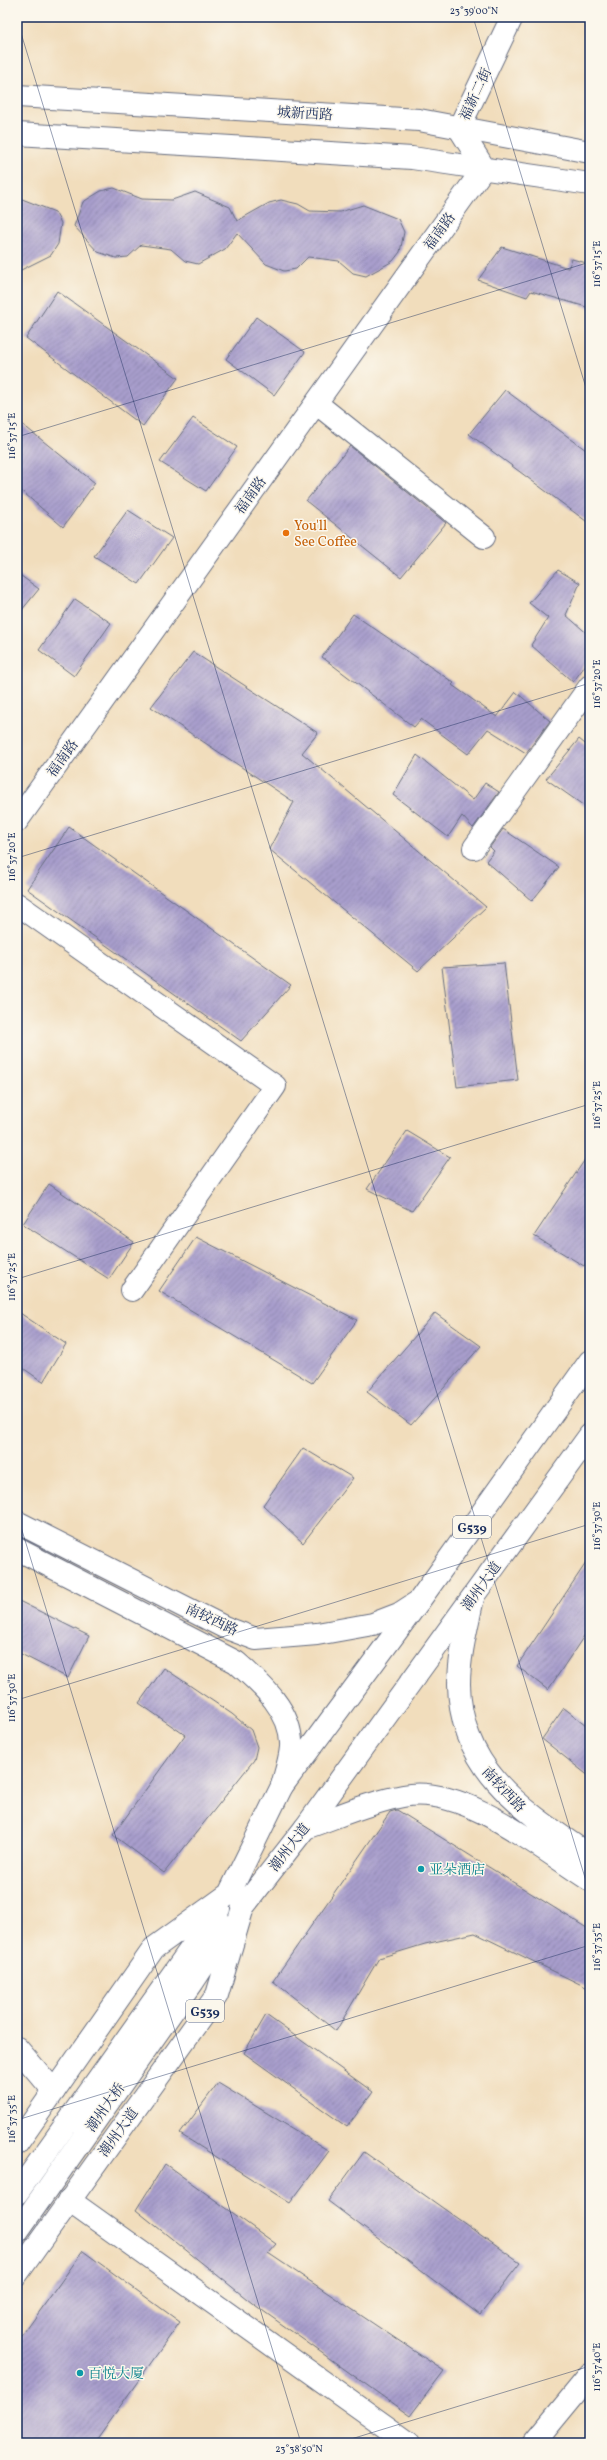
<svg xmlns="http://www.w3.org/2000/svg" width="607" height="2460" font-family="Vollkorn,'Noto Serif SC',serif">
  <defs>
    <pattern id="building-hatch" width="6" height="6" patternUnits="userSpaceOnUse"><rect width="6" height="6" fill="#a89ecc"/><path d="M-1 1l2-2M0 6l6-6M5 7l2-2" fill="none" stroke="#8881a9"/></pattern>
  </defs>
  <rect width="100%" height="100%" fill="#fbf7ec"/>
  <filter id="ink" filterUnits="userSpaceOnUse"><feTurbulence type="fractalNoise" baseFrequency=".025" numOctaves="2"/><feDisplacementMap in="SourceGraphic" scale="8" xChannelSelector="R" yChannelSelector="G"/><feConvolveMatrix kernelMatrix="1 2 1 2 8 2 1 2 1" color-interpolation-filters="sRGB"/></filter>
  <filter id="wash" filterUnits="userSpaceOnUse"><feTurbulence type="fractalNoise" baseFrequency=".012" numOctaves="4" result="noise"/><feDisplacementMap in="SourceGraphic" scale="16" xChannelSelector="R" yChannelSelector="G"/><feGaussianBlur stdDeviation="0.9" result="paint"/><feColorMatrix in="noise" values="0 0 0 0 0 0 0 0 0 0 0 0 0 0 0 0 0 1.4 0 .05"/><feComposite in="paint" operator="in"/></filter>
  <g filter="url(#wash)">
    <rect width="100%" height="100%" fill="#f1ddbc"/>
    <g id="blocks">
      <!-- building -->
      <path fill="url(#building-hatch)" d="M114 188 142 199 172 200 195 192 230 207 237 221 269 203 281 200 298 204 310 211 340 212 363 205 398 219 404 232 400 252 393 261 366 276 353 273 339 261 308 257 296 269 284 271 266 264 237 233 225 249 198 264 185 261 171 249 141 245 128 257 116 258 98 252 74 226 83 202 101 191Z
        M17 197 55 212 61 223 58 244 51 255 17 272Z
        M502 247 568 268 572 259 590 264V308L531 291 527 297 478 280Z
        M57 291 178 378 143 426 26 338Z
        M256 317 305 352 274 395 226 359Z
        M505 390 590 453V524L469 434Z
        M193 418 237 447 206 491 160 462Z
        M17 420 95 483 63 527 17 487Z
        M350 446 446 523 401 577 306 501Z
        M128 510 172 538 139 584 94 556Z
        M558 570 580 583 566 615 590 636V659L573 682 531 645 548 618 529 603Z
        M17 573 39 589 17 616Z
        M75 599 111 623 74 676 39 650Z
        M353 614 454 683 452 685 497 717 516 692 550 721 526 753 488 729 468 754 421 719 414 727 322 657Z
        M193 652 318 733 302 753 486 907 418 971 269 849 294 802 151 707Z
        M579 739 590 748V810L546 779Z
        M417 755 473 800 485 783 499 792 473 828 462 816 448 837 393 795Z
        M69 827 291 985 241 1041 27 889Z
        M503 829 559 867 532 901 486 861 494 851 490 847Z
        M504 963 518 1080 457 1087 442 967Z
        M407 1131 450 1157 412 1211 367 1189Z
        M590 1152V1258L584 1266 534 1236Z
        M49 1184 134 1242 109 1279 23 1224Z
        M196 1237 357 1320 312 1383 159 1291Z
        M17 1311 66 1344 43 1382 17 1364Z
        M435 1313 481 1346 411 1425 367 1392Z
        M303 1448 353 1478 303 1543 263 1505Z
        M590 1557V1627L548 1690 517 1666Z
        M17 1600 89 1636 68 1678 17 1652Z
        M164 1668 232 1714 251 1730 257 1747 254 1760 164 1873 113 1835 185 1735 139 1703Z
        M564 1708 590 1728V1777L542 1739Z
        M397 1810 590 1930V1989L475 1933 425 1944 379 1958 336 2031 273 1981 390 1812Z
        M266 2015 373 2092 347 2127 244 2053Z
        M218 2083 329 2151 290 2203 180 2134Z
        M364 2152 520 2263 480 2315 328 2201Z
        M165 2164 276 2244 268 2253 444 2371 410 2416 252 2303 136 2210Z
        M83 2251 180 2322 94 2443H17V2343Z"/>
    </g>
  </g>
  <g filter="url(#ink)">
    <use href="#blocks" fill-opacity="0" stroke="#666c7f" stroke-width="1"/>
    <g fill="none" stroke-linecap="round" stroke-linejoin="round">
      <!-- minor casing -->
      <g stroke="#666c7f" stroke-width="24">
        <path id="minor" d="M316 403 484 537
          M17 821 484 168 459 128 512 17
          M474 848 590 686
          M17 904 275 1086 132 1290
          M17 2048 54 2091
          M69 2200 409 2443
          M534 2443 590 2375"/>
      </g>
      <!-- major casing -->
      <g stroke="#666c7f" stroke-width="24">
        <path id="major" d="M17 96 419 120 590 152
          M17 134 412 158 590 184
          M17 1522 224 1627 256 1639 317 1634 373 1624 399 1614 419 1601
          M17 1549 236 1662C260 1683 293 1711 291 1747 290 1760 285 1774 282 1786
          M473 1598C467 1626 459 1656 459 1684 460 1772 526 1812 590 1856
          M305 1828C337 1817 370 1802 403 1796 463 1784 541 1849 590 1880"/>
      </g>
      <!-- highway casing -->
      <g stroke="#666c7f" stroke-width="24">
        <path id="highway" d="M17 2144 154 1948 229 1894 282 1786 419 1601 590 1361
          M17 2193 219 1909
          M17 2232 193 1982 230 1926
          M17 2274 217 1995 243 1907 305 1828 590 1435"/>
      </g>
      <!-- minor -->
      <use href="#minor" stroke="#fff" stroke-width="22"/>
      <!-- major -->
      <use href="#major" stroke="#fff" stroke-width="22"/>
      <!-- highway -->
      <use href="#highway" stroke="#fff" stroke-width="22"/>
    </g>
  </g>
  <!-- ticks -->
  <path fill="none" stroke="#1b2f5e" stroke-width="1" stroke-opacity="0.45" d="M473 17 590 401M17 20 590 1894M17 437 590 262M17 858 590 683M17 1279 590 1104M17 1514 301 2443M17 1700 590 1524M17 2120 590 1945M338 2443 590 2366"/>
  <!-- markers -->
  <circle fill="#e8710a" stroke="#fbf7ec" stroke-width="1.5" cx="286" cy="533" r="4"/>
  <g fill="#0f9aa8" stroke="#fbf7ec" stroke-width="1.5">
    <circle cx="421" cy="1869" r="4"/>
    <circle cx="80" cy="2373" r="4"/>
  </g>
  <g text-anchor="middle" stroke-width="3" stroke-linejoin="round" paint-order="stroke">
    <!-- shield labels -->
    <g fill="#fbf7ec" stroke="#5e6b89" stroke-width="1">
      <rect x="453" y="1516" width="38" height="22" rx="3"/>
      <rect x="186" y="2000" width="38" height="22" rx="3"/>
    </g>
    <g font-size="13" font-weight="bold" fill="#1b2f5e">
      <text x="472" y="1532">G539</text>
      <text x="205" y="2016">G539</text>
    </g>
    <!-- street labels -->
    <g font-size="14" fill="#1b2f5e" stroke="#fbf7ec">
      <text transform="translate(475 94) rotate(-65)" y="5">福新二街</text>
      <text transform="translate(305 113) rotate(3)" y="5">城新西路</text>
      <text transform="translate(439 231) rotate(-54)" y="5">福南路</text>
      <text transform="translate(250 495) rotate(-54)" y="5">福南路</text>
      <text transform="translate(62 758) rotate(-54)" y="5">福南路</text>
      <text transform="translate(481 1586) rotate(-54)" y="5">潮州大道</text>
      <text transform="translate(212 1619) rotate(25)" y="5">南较西路</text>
      <text transform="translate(504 1789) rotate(47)" y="5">南较西路</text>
      <text transform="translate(289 1847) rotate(-52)" y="5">潮州大道</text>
      <text transform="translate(105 2107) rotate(-55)" y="5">潮州大桥</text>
      <text transform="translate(118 2132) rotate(-54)" y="5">潮州大道</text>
    </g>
    <!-- food labels -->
    <g font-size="14" fill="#c56008" stroke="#fbf7ec" text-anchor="start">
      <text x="294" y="530">You'll<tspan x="294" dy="16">See Coffee</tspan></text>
    </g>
    <!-- culture labels -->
    <g font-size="14" fill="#0d838f" stroke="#fbf7ec" text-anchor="start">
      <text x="429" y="1874">亚朵酒店</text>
      <text x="88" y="2378">百悦大厦</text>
    </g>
  </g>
  <!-- margin -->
  <rect width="607" height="2460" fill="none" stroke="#fbf7ec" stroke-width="44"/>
  <rect x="22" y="22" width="563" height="2416" fill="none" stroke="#1b2f5e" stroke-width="1.5"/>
  <g font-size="10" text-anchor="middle" fill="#1b2f5e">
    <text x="474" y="14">23°39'00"N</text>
    <text transform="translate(596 264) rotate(-90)" y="4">116°37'15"E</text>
    <text transform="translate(11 436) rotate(-90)" y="4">116°37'15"E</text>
    <text transform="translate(596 684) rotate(-90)" y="4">116°37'20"E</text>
    <text transform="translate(11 857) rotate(-90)" y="4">116°37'20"E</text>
    <text transform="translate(596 1105) rotate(-90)" y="4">116°37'25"E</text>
    <text transform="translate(11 1277) rotate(-90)" y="4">116°37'25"E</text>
    <text transform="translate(596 1526) rotate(-90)" y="4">116°37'30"E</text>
    <text transform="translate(11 1698) rotate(-90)" y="4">116°37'30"E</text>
    <text transform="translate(596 1947) rotate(-90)" y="4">116°37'35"E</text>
    <text transform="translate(11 2119) rotate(-90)" y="4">116°37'35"E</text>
    <text transform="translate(596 2367) rotate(-90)" y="4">116°37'40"E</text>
    <text x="299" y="2452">23°38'50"N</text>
  </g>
</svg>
